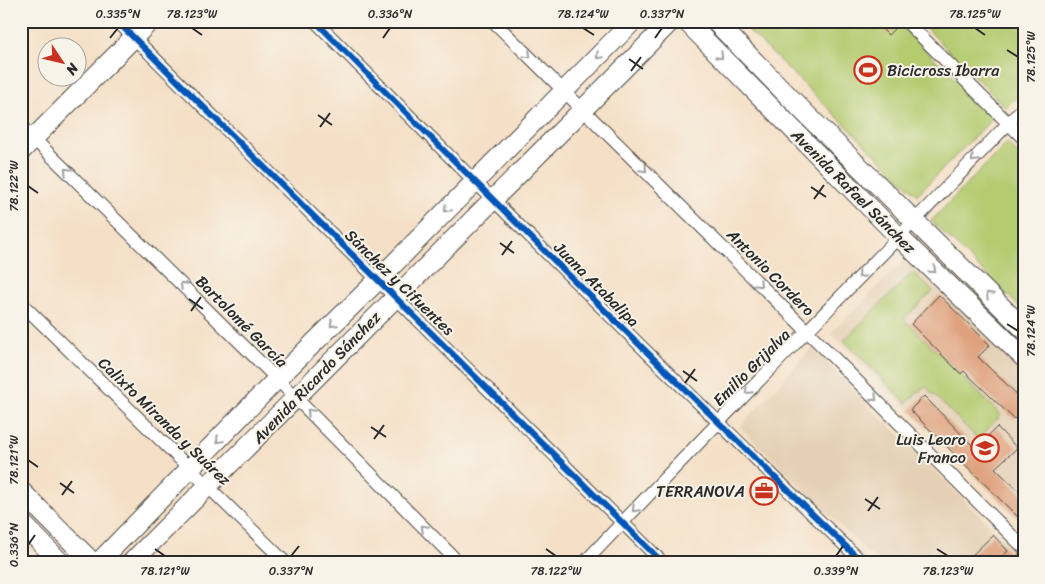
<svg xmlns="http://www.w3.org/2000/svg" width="1045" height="584" font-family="Sriracha,sans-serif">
  <rect width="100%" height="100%" fill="#f7f3e8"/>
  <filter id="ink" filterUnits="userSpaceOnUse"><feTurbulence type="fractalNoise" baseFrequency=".02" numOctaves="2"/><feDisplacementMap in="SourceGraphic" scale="10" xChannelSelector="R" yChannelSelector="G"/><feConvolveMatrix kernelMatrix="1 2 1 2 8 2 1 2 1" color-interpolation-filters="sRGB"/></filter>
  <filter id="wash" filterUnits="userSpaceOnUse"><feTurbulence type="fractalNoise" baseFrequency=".0096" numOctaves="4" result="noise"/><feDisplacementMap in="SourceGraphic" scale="20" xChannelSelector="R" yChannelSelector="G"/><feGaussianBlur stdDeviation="1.12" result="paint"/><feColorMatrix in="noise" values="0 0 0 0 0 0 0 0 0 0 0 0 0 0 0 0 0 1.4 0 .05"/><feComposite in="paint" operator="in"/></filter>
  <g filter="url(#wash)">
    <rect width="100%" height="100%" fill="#f5e0c7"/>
    <!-- built -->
    <path fill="#e5d0b5" d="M909 255 1024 370V526L831 333Z
      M812 348 1014 550 1001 563H878L740 427Z"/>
    <!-- green -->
    <path fill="#b4cb70" stroke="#707b4e" d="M739 21H896L994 117 917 195Z
      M919 21H1024V90L1006 108Z
      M1007 143 1024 159V311L931 221Z
      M913 272 933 291 904 319 1001 415 978 439 925 386 906 403 844 340Z"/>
    <g id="blocks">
      <!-- building -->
      <path fill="#dfa07d" d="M874 21H898L899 24 888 35Z
        M939 295 990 345 978 357 1024 401V409L1014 419 964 371 961 374 911 324Z
        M924 396 975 448 997 427 1017 448 995 468 1024 496V523L910 410Z
        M993 535 1008 551 996 563H964Z"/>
    </g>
  </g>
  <g filter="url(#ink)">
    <use href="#blocks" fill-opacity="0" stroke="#494642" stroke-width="1"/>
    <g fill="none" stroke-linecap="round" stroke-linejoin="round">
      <!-- street casing -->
      <g stroke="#494642" stroke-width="14">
        <path id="street" d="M117 21 663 563
          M315 21C496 204 678 384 863 563
          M493 21 808 332 1024 548
          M906 21 1024 139
          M21 126 277 379 459 563
          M21 303 286 563
          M584 563C729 409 878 260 1024 107
          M1020 563 1024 558"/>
      </g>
      <!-- secondary casing -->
      <g stroke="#494642" stroke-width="21">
        <path id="secondary" d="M686 21 898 236 1024 358
          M715 21 805 113 1024 329
          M21 151 150 21
          M21 491 93 563
          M21 522 61 563
          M98 563 277 379 378 280 633 21
          M131 563 671 21"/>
      </g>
      <!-- street -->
      <use href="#street" stroke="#fff" stroke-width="12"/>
      <!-- secondary -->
      <use href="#secondary" stroke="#fff" stroke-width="19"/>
      <!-- cycleway casing -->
      <g stroke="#f7f3e8" stroke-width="9">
        <path id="cycleway" d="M117 21 663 563
          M315 21C496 204 678 384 863 563"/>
      </g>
      <!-- cycleway -->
      <use href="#cycleway" stroke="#0057b8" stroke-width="6"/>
    </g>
    <!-- one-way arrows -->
    <defs><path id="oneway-chevron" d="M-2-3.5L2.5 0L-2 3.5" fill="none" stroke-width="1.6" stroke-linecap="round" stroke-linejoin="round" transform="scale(1.25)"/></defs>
    <g stroke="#a0a0a0">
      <use href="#oneway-chevron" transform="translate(528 55) rotate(44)"/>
      <use href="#oneway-chevron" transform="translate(599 56) rotate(135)"/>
      <use href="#oneway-chevron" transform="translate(720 56) rotate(45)"/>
      <use href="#oneway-chevron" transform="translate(974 159) rotate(135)"/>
      <use href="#oneway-chevron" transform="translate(644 169) rotate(45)"/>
      <use href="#oneway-chevron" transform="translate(67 171) rotate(-135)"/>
      <use href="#oneway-chevron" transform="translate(447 209) rotate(134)"/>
      <use href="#oneway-chevron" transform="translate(933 270) rotate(44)"/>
      <use href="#oneway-chevron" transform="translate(861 275) rotate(133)"/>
      <use href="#oneway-chevron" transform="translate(759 284) rotate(45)"/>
      <use href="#oneway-chevron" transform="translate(183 285) rotate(-135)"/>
      <use href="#oneway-chevron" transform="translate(989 295) rotate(-135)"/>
      <use href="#oneway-chevron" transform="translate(333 324) rotate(135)"/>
      <use href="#oneway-chevron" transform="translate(748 391) rotate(133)"/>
      <use href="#oneway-chevron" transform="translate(874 398) rotate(45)"/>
      <use href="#oneway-chevron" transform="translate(310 412) rotate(-135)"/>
      <use href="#oneway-chevron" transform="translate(219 440) rotate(134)"/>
      <use href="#oneway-chevron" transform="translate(635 509) rotate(134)"/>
      <use href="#oneway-chevron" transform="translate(424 528) rotate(-135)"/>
    </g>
  </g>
  <!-- ticks -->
  <path fill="none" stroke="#2b2b2b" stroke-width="2" d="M192 28 202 35M583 28 594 35M975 28 985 35M110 38 118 28M383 38 390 28M655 38 662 28M1007 50 1018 57M629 59 643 69M631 71 641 57M318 115 332 125M320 127 330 113M28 186 38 193M811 187 826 197M814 199 824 185M500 243 514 253M502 255 512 241M189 299 203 309M191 311 201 297M1007 324 1018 331M683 371 697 381M685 383 695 369M371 427 386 437M374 439 384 425M28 460 38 467M60 483 74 493M62 495 72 481M865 499 880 509M868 511 878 497M28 545 35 535M155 549 165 556M546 549 556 556M937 549 948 556M291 556 299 546M836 556 843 546"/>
  <!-- icons -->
  <defs>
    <g id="stadium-ring" transform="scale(1.4375)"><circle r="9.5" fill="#f7f3e8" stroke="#c8321e" stroke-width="1.5"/><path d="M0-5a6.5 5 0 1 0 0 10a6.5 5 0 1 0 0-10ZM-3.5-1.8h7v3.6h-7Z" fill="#c8321e"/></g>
    <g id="school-ring" transform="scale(1.4375)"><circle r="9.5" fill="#f7f3e8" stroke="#c8321e" stroke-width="1.5"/><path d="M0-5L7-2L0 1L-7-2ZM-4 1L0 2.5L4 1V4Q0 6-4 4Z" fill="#c8321e"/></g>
    <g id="office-ring" transform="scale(1.4375)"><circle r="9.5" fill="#f7f3e8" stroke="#c8321e" stroke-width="1.5"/><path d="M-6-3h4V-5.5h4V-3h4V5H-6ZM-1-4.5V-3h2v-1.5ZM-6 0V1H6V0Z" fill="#c8321e"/></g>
  </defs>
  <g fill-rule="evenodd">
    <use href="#stadium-ring" x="868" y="70"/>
    <use href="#school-ring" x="985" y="448"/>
    <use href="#office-ring" x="764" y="491"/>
  </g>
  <g text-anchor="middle" stroke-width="4" stroke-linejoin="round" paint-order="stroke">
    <!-- poi labels -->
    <g font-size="16" fill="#2b2b2b" stroke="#f7f3e8" text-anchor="end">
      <text x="887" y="76" text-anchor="start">Bicicross Ibarra</text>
      <text x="966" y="445">Luis Leoro<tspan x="966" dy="18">Franco</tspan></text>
      <text x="745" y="497">TERRANOVA</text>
    </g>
    <!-- street labels -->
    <g font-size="16" fill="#2b2b2b" stroke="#f7f3e8">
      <text transform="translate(854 191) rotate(45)" y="6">Avenida Rafael Sánchez</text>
      <text transform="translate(771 272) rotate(45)" y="6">Antonio Cordero</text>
      <text transform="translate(400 282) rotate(44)" y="6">Sánchez y Cifuentes</text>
      <text transform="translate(597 284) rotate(45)" y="6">Juana Atabalipa</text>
      <text transform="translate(242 321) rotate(45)" y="6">Bartolomé García</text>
      <text transform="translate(751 367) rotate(-45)" y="6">Emilio Grijalva</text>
      <text transform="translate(316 377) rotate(-46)" y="6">Avenida Ricardo Sánchez</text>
      <text transform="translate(165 421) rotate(44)" y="6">Calixto Miranda y Suárez</text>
    </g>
  </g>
  <!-- margin -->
  <rect width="1045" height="584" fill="none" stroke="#f7f3e8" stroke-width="55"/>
  <!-- north arrow -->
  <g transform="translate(62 62) rotate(125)"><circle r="24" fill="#f7f3e8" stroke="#a5a39c"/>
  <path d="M0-4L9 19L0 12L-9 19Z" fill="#c8321e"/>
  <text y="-8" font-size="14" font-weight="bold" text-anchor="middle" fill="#2b2b2b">N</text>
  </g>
  <rect x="28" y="28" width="990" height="528" fill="none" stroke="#2b2b2b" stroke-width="2"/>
  <g font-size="12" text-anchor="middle" fill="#2b2b2b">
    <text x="118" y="18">0.335°N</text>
    <text x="192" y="18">78.123°W</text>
    <text x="390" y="18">0.336°N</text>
    <text x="583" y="18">78.124°W</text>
    <text x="662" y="18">0.337°N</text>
    <text x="975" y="18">78.125°W</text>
    <text transform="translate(1031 57) rotate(-90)" y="4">78.125°W</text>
    <text transform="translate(14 186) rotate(-90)" y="4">78.122°W</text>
    <text transform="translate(1031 331) rotate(-90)" y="4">78.124°W</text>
    <text transform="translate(14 460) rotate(-90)" y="4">78.121°W</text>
    <text transform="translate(14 545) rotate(-90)" y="4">0.336°N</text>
    <text x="165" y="575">78.121°W</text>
    <text x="291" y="575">0.337°N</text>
    <text x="556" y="575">78.122°W</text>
    <text x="836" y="575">0.339°N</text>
    <text x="948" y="575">78.123°W</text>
  </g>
</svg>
